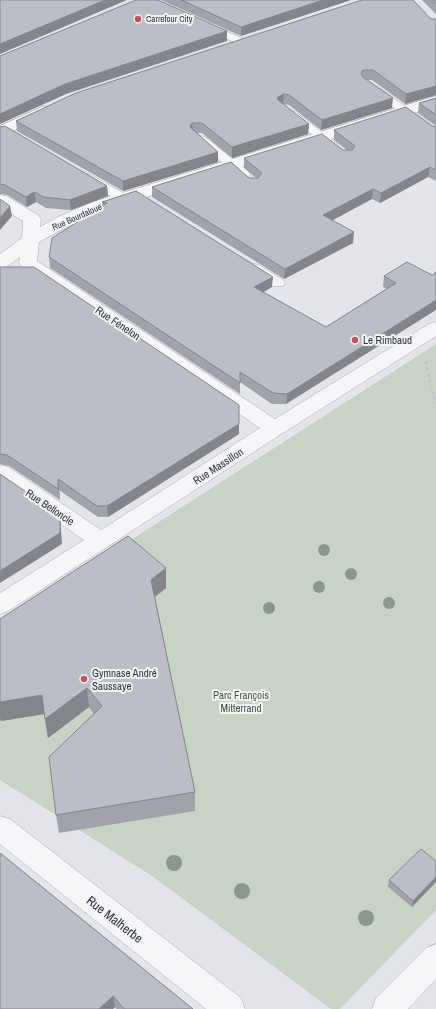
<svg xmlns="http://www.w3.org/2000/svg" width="436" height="1009" font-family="'Archivo Narrow',sans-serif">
  <rect width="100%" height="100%" fill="#e3e5ea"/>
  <!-- green -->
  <path fill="#c7d3c5" d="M436 344V910L340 1009H331L152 876 0 780V624Z"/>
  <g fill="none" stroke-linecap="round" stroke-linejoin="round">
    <!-- service casing -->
    <g stroke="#a9acb4" stroke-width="1">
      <path id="service" d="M207 23 246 40 247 42 242 45 238 44 203 28 202 26 203 24Z
        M374 86 378 87 436 128V136L432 135 370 91 369 89Z
        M292 111 296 112 337 144 339 146 337 148H329L288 116 286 114Z
        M201 136 205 137 248 171 250 174 248 177H240L197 141 195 139 197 137Z
        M89 174 127 195 129 198 127 201H119L85 181 83 178 85 175Z
        M254 264 259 265 283 280 285 283 283 286H273L249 271 247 268 249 265Z"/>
    </g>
    <!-- minor casing -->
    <g stroke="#a9acb4" stroke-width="1">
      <path id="minor" d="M436 96V106L105 210 70 225 39 242 37 261 275 419 429 324 436 322V336L283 433 8 611 0 614V593L84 540 0 482V465L8 467 101 530 260 428 22 267 19 263 20 257 6 267 0 268V254L22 238 23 221 0 207V195L6 196 38 215 41 219 40 227 58 217 93 202Z
        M44 106 49 108 52 111 49 114 0 137V126Z
        M0 816 10 819 241 998 245 1009H206L0 844Z"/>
    </g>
    <!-- tertiary casing -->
    <g stroke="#a9acb4" stroke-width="1">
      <path id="tertiary" d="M436 944V979L408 1009H372L376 998 426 948Z"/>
    </g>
    <!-- path -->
    <path stroke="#c2c3c9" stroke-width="2.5" stroke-dasharray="3 3" stroke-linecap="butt" d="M425 362 436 404
      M425 363 436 359"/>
    <!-- service -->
    <use href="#service" fill="#f6f6f9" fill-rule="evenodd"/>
    <!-- minor -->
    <use href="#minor" fill="#f6f6f9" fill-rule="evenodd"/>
    <!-- tertiary -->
    <use href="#tertiary" fill="#f6f6f9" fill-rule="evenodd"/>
  </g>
  <!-- trees -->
  <g fill="#88998a">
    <circle cx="324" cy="550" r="6"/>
    <circle cx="351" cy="574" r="6"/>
    <circle cx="319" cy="587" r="6"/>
    <circle cx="389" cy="603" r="6"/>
    <circle cx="269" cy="608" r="6"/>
    <circle cx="174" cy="863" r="8"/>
    <circle cx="242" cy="891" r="8"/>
    <circle cx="366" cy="918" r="8"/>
  </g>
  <!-- wall -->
  <path fill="#a1a3aa" d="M161 0H351L241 36Z
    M422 0H436V14Z
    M431 19H436V95L405 104 372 80H367L392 108 321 130 289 105 283 104 309 124 308 134 232 158 202 133H196L218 162 123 191 17 131 16 121Z
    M436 98V126L418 113 419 103Z
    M432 126 436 127V181L428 177 380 203 372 199 332 220 353 243 284 279 152 197V187L249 178H256L244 168V158L347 150 334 140V130Z
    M0 127 107 186 108 196 71 210 46 208 36 202 27 207 7 195 0 194Z
    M136 191 272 287 263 292 326 327 387 289 383 287 384 276 432 275 286 404H272L240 382V394L50 268 49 257 102 206V202Z
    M0 267 239 434 108 517H98L59 490 60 500 9 466 0 464Z
    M166 568V588L155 597 195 792V811L59 833 56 815 94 714 89 707 48 738 44 714 1 721 0 720V619Z
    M0 853 193 1009H116L115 1007 113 1009H0Z
    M436 861 412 907 388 887 389 880Z"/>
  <!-- shaded-wall -->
  <path fill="#83858b" d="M105 0H127L0 54V44Z
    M323 0H351L241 36V27Z
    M227 31V41L66 94 0 124V114L65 84Z
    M436 86V95L405 104 406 94Z
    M284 94 283 104 277 99 278 97Z
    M393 98 392 108 321 130 322 120Z
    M192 123 193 133 190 127Z
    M309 124 308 134 232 158V147Z
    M218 152V162L123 191V181Z
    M430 167 428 177 380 203 381 193Z
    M107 186 108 196 71 210 70 200Z
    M373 189 372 199 322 226 323 215Z
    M34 192 36 202 27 207 26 197Z
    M10 206 12 216 0 230V218Z
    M354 232 353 243 284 279 285 269Z
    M273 277 272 287 254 298V287Z
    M436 300V310L286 404 287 394Z
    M239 405V434L108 517 107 506Z
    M58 479 59 490 60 500 58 489Z
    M60 515 62 544 0 583V571Z
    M166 568V588L152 599 151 580Z
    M87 688 89 707 48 738 45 719Z
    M42 695 45 714 1 721 0 717V702Z
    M436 877V882L412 907 413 901Z
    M113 996 115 1007 113 1009H99Z"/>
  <!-- building -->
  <path fill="#bbbec6" stroke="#83858b" d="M0 0H105L0 44Z
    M136 0H158L227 31 65 84 0 114V56Z
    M181 0H323L241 27Z
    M362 0H413L431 19H436V86L406 94 373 70H363L361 73 363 77 393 98 322 120 289 95 284 94 278 97 277 99 309 124 232 147 202 123H192L190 127 218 152 123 181 16 121 76 93Z
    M432 0H436V4Z
    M436 98V115L419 103Z
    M406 107 432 126 436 127V170L430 167 381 193 373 189 323 215 354 232 285 269 152 187 231 162 249 178H258L262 173 244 158 322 134 343 150H352L355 146 334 130Z
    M5 126 107 186 70 200 44 197 34 192 26 197 5 185 0 184V127Z
    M136 191 273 277 254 287 326 327 396 283 384 276 407 262 432 275 436 272V300L287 394 273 393 240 372V383L49 257 52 238 107 203 102 202Z
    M0 199 10 206 0 218Z
    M0 267H34L239 405V424L107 506H97L58 479V489L7 455 0 454Z
    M0 474 60 515V533L0 571Z
    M128 536 166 568 151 580 195 792 56 815 49 757 102 706 87 688 45 719 42 695 0 702V619Z
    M421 849 436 861V877L413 901 389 880Z
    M0 853 193 1009H124L113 996 99 1009H0Z"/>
  <!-- markers -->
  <g fill="#c25559" stroke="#f3f4f7" stroke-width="1.5">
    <circle cx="138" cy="19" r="4"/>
    <circle cx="355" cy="340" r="4"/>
    <circle cx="84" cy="679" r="4"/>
  </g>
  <g text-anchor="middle" stroke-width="4" stroke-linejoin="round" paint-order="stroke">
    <!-- far-poi labels -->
    <g font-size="9" fill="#2d3241" stroke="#f3f4f7" text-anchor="start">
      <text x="146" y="22">Carrefour City</text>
    </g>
    <!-- far-street labels -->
    <g font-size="9" fill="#2d3241" stroke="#f3f4f7">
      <text transform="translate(77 217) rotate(-24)" y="3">Rue Bourdaloue</text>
    </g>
    <!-- street labels -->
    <g font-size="11" fill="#2d3241" stroke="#f3f4f7">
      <text transform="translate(118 323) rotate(34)" y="4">Rue Fénelon</text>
      <text transform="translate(218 466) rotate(-33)" y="4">Rue Massillon</text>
      <text transform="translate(50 507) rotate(34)" y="4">Rue Belloncle</text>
    </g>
    <!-- poi labels -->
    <g font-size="11" fill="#2d3241" stroke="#f3f4f7" text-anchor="start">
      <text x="363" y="344">Le Rimbaud</text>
      <text x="92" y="677">Gymnase André<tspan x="92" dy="13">Saussaye</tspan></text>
    </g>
    <!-- park labels -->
    <g font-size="11" fill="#3e5b3b" stroke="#f3f4f7">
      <text x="241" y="699">Parc François<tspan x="241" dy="13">Mitterrand</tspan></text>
    </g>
    <!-- near-street labels -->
    <g font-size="13" fill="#2d3241" stroke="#f3f4f7">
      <text transform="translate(115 919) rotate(38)" y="5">Rue Malherbe</text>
    </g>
  </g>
</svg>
